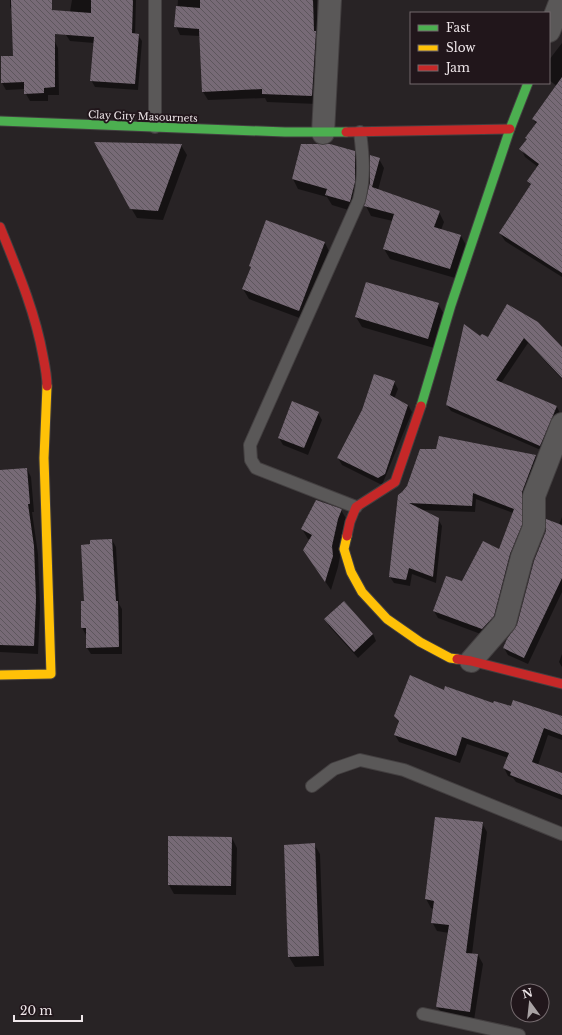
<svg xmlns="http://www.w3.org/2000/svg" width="562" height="1035" font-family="'Libre Baskerville',serif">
  <defs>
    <pattern id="building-back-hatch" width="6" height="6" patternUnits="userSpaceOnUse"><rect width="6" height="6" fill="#776a76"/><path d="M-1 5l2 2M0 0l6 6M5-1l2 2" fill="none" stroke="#5d565c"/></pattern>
  </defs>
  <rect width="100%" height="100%" fill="#282325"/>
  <!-- shadow -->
  <path fill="#0007" d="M10 0H49L54 40 58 48 59 95H48V101H30L26 94 25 89 6 90 2 83 14 57 12 11 10 7Z
    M72 0H136L135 35H138L142 41 138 90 95 87 91 80 94 43 70 41 66 35Z
    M178 0H317V104L267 102 265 98 208 100 203 92 200 36 180 35 176 26Z
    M562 43V90L549 80V60Z
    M533 119 562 121V277L505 241 500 233 531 186 528 181 538 167 525 157 521 149 537 125Z
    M181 145 187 155 163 220 137 218 131 208Z
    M354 152 360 162 355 212 332 205 327 197 298 189 293 179Z
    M379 159 384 168 378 190 439 212 444 222 441 230 461 236 466 245 455 278 390 259 384 249 393 221 371 216 366 206Z
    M325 243 330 253 305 320 249 299 243 289 251 268 250 266Z
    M438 304 444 314 434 348 362 327 356 317Z
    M508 306 562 348V379L528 343 501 383 557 407 560 413 543 451 451 411 447 405 480 338H488Z
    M394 382 398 389 394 399 408 405 412 412 382 485 342 465 338 458Z
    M318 413 322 420 308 455 283 445 279 438Z
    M440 437 536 456 540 463 525 532 497 623 486 636 438 618 434 611 462 582 499 550 513 513 476 499 475 512 420 510 438 519 442 526 436 583 412 574 410 586 394 583 390 577 403 493 437 450Z
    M27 469 31 477 34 512H32L38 554 40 608 38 654 0 652V471Z
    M341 510 347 520 338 567 331 590 304 550 310 540 308 539 302 529Z
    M562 517V592L528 664 508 655 504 648 518 626Z
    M112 540 116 547 119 604 122 609V654H91L87 648V635H86L82 628V602H85Z
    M326 619 373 634 376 641 358 658 329 626Z
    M562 654V667L559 662Z
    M445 691 494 704 562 717V740L548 735 538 765 562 774V800L516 782 513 778 508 776 504 768 508 758 467 744 460 763 399 742 395 735 399 723 395 716Z
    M482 823 487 832 472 954 478 955 483 964 474 1020 443 1015 437 1007 449 933 437 931 432 922 434 909 431 908 426 899Z
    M232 838 237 848 236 895 174 894 169 885Z
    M314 844 320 854 324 966 295 967 289 957Z"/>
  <!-- building -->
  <path fill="url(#building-back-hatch)" d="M11 0H52V10L91 13V0H133L132 33 139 34 135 84 90 81 94 37 55 34V87L44 88V93L24 94V82L1 83V56H13Z
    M200 0H313L314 31H316L312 96 262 94V89L202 92 199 29 174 27 176 6 200 8Z
    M562 77V273L499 233 531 184 527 181 539 164 519 149 527 139 525 138 537 122 532 119Z
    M94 142 182 144 158 211 130 209Z
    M301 144H330L355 151V182L350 202 325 195 327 189 292 179Z
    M370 155 380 158 372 187 440 211 434 227 461 235 450 269 383 249 394 214 364 206 370 183Z
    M266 220 325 242 299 311 242 289 251 267 249 266Z
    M366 282 439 303 428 339 355 317Z
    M507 304 538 322 562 347V378L524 338 496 380 557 406 540 446 446 405 464 324 480 336 482 334 488 337Z
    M374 374 395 381 390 395 408 405 385 474 378 478 337 458 362 410Z
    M292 401 319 412 304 448 278 438Z
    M439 436 536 455 522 492V525L510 554 494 616 482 629 433 611 446 576 462 581 483 541 499 549 514 509 473 493 472 506 409 503 439 518 433 577 409 568 406 580 389 577 398 495 402 492 407 486 420 449H436Z
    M27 468 30 504H28L34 546 36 599 34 646 0 645V470Z
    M316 500 342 509 338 519 332 546 333 556 325 582 303 550 312 535 301 529Z
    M546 519 562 525V578L524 658 503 648 507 639 517 625 534 561 546 531Z
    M112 539 116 601H118L119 647 86 648V628H81V601H84L81 545 90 544V540Z
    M344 601 373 634 354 652 324 619Z
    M410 675 444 690 445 686 493 703 494 701 511 706 513 700 562 716V735L544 728 532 762 562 773V795L510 775 511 772 503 768 509 753 462 737 456 756 394 735 399 721 394 716Z
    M435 817 483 822 466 953 478 954 470 1012 436 1007 449 925 431 923 434 901 425 899Z
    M168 836 232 837 231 886 168 885Z
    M315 843 319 956 288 957 284 845Z"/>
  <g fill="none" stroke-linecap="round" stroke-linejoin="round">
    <!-- lane casing -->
    <g stroke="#433f40" stroke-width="14">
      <path id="lane" d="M155 0V127
        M356 507 256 468 251 460 250 445 359 200C365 176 363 156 360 132
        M312 786 334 769 360 760 404 770 562 834
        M423 1014 519 1035"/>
    </g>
    <!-- street casing -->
    <g stroke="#433f40" stroke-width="24">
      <path id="street" d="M549 31 561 0
        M323 133 330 0
        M471 661 505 622 522 557 534 527V496L562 424"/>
    </g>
    <!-- fast casing -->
    <g stroke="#433f40" stroke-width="11">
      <path id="fast" d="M0 121 285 132H346
        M421 406 451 305 510 129 528 83"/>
    </g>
    <!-- slow casing -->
    <g stroke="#433f40" stroke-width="11">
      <path id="slow" d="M347 536 344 549 351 572 362 592 387 619 420 642 450 658 457 659
        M0 675 51 674 44 458 47 386"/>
    </g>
    <!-- jam casing -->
    <g stroke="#433f40" stroke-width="11">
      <path id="jam" d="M346 132 510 129
        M0 227C17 269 35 311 43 356 45 366 47 376 47 386
        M347 536 350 522 356 507 395 482 421 406
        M457 659 471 661 562 684"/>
    </g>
    <!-- lane -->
    <use href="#lane" stroke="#5a5858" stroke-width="12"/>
    <!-- street -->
    <use href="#street" stroke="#5a5858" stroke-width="22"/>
    <!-- fast -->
    <use href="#fast" stroke="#4caf50" stroke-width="9"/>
    <!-- slow -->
    <use href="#slow" stroke="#ffc107" stroke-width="9"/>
    <!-- jam -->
    <use href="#jam" stroke="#c62828" stroke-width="9"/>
  </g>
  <g text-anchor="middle" stroke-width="4" stroke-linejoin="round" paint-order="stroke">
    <!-- street labels -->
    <g font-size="10" fill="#eee6e9" stroke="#21161b">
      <text transform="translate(143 116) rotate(2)" y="4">Clay City Masournets</text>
    </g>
  </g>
  <!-- legend -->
  <rect x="410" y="12" width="140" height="72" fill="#21161b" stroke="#73696d"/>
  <rect x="418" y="25" width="20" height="6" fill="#4caf50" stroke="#73696d"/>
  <text x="446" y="32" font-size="12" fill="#eee6e9">Fast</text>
  <rect x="418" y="45" width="20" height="6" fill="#ffc107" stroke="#73696d"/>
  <text x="446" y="52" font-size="12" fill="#eee6e9">Slow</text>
  <rect x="418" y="65" width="20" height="6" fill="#c62828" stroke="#73696d"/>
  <text x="446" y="72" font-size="12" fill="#eee6e9">Jam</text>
  <!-- north arrow -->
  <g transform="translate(530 1003) rotate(345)"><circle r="19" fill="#21161b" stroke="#73696d"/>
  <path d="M0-3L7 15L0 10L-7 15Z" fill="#a9a2a4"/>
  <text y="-6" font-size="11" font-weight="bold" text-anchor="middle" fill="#eee6e9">N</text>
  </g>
  <!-- scale -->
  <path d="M14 1015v6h68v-6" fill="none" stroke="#eee6e9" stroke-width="2"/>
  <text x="20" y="1015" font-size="12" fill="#eee6e9" stroke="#21161b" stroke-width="3" paint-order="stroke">20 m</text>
</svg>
